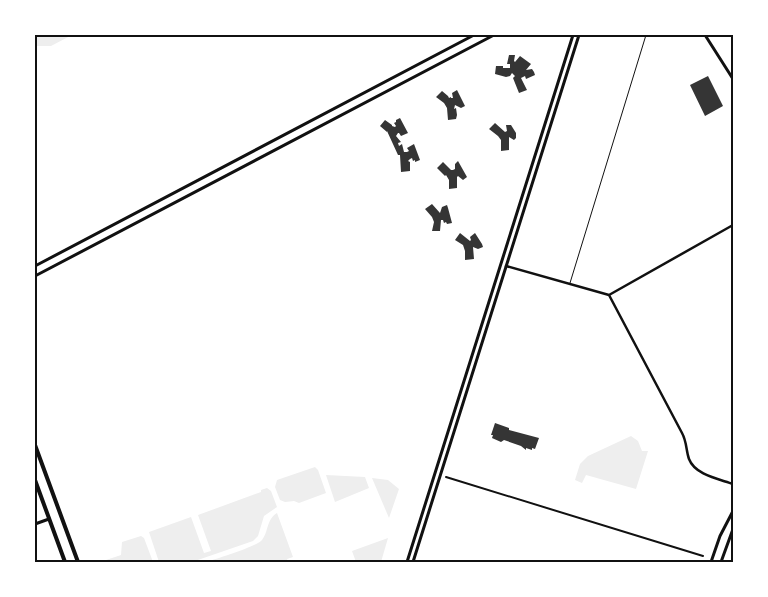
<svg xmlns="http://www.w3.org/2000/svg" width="768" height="597" font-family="'Roboto Condensed',sans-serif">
  <rect width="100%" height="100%" fill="#fff"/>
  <!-- green -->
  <path fill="#eee" d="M35 35H72L51 46H35Z
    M631 436 638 441 642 451H648L636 489 586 475 582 483 575 480 580 464 588 456Z
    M315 467 318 470 326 493 299 503 294 501 285 502 280 500 275 487 277 480Z
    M326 475 365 477 369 488 335 502Z
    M372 478 388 480 399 489 389 518Z
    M267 488 271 491 277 507 264 516 258 536 253 541 192 562H159L149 532 191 517 204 553 211 551 198 515 261 492V490Z
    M277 513 293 557 287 559 288 562H207C218 558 256 547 262 540 269 531 266 520 277 513Z
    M141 536 144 538 153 562H107L106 560 121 555 122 542Z
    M388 538 381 562H356L352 551Z"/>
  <!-- building -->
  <path fill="#353535" d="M509 55H515L514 61 515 62 520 56 531 64 526 70 532 69 534 72 535 75 526 79 525 76 521 78 527 90 519 93 513 78 515 76 512 73 510 76 506 77 495 74 496 66H503V68H510V64H507Z
    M708 76 723 106 705 116 690 85Z
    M457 90 465 106 461 108 455 105 454 109 456 108 457 115 456 119 448 120 447 108 444 103 436 97 442 91 448 96 449 98 451 97V98H453L452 93Z
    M400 118 408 133 401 136 399 133H398L396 136 401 142 398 143 399 146 402 144 404 152H407L409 151 407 148 414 144 420 160 415 162V160L413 161 412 158 410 159 408 161 410 162V171L401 172 400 155H398L387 131V132L380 126 385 120 392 125V126L395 127 396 126 394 123 396 122V120Z
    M495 123 505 132 507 131 506 125H511L516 133V138L514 140 509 137V150L501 151V140L498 136 489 129Z
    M458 161 467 177 463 180 458 176 457 177V188L449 189V180L446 175 445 176 437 168 443 162 451 170H453L455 169V164Z
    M432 204 440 213 442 207 447 205 448 208 452 223 447 224 446 222 444 223 443 220H441L440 231H432L434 222 432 217 425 209Z
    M460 233 470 241 471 240 470 237 475 233 482 244 483 247 478 249 473 247 474 259 465 260V251L463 245 455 240Z
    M495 423 509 428V430L539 438 535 449 532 448V450L526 448V450L521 446 504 440 501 442 492 438 493 435H491Z"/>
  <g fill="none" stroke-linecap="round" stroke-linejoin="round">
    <!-- service -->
    <path stroke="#111" stroke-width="1" d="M570 283 646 35"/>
    <!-- pedestrian -->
    <path stroke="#111" stroke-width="2" d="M446 477 703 556"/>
    <!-- minor -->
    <path stroke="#111" stroke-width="2.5" d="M733 225 609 295 682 433C687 442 686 451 689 459 695 475 719 479 733 484
      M506 266 609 295"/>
    <!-- tertiary -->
    <path stroke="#111" stroke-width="3" d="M35 524 49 519
      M407 562 573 35
      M413 562 579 35"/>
    <!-- secondary -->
    <path stroke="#111" stroke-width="3" d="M705 35 733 79
      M35 266 474 35
      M35 276 494 35
      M711 562 720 536 733 511
      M721 562 733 529"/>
    <!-- primary -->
    <path stroke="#111" stroke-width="4" d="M35 445 78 562
      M35 480 65 562"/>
  </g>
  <!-- border -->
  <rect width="768" height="597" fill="none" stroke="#ffffff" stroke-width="72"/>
  <rect x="36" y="36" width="696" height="525" fill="none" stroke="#111" stroke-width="2"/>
</svg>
